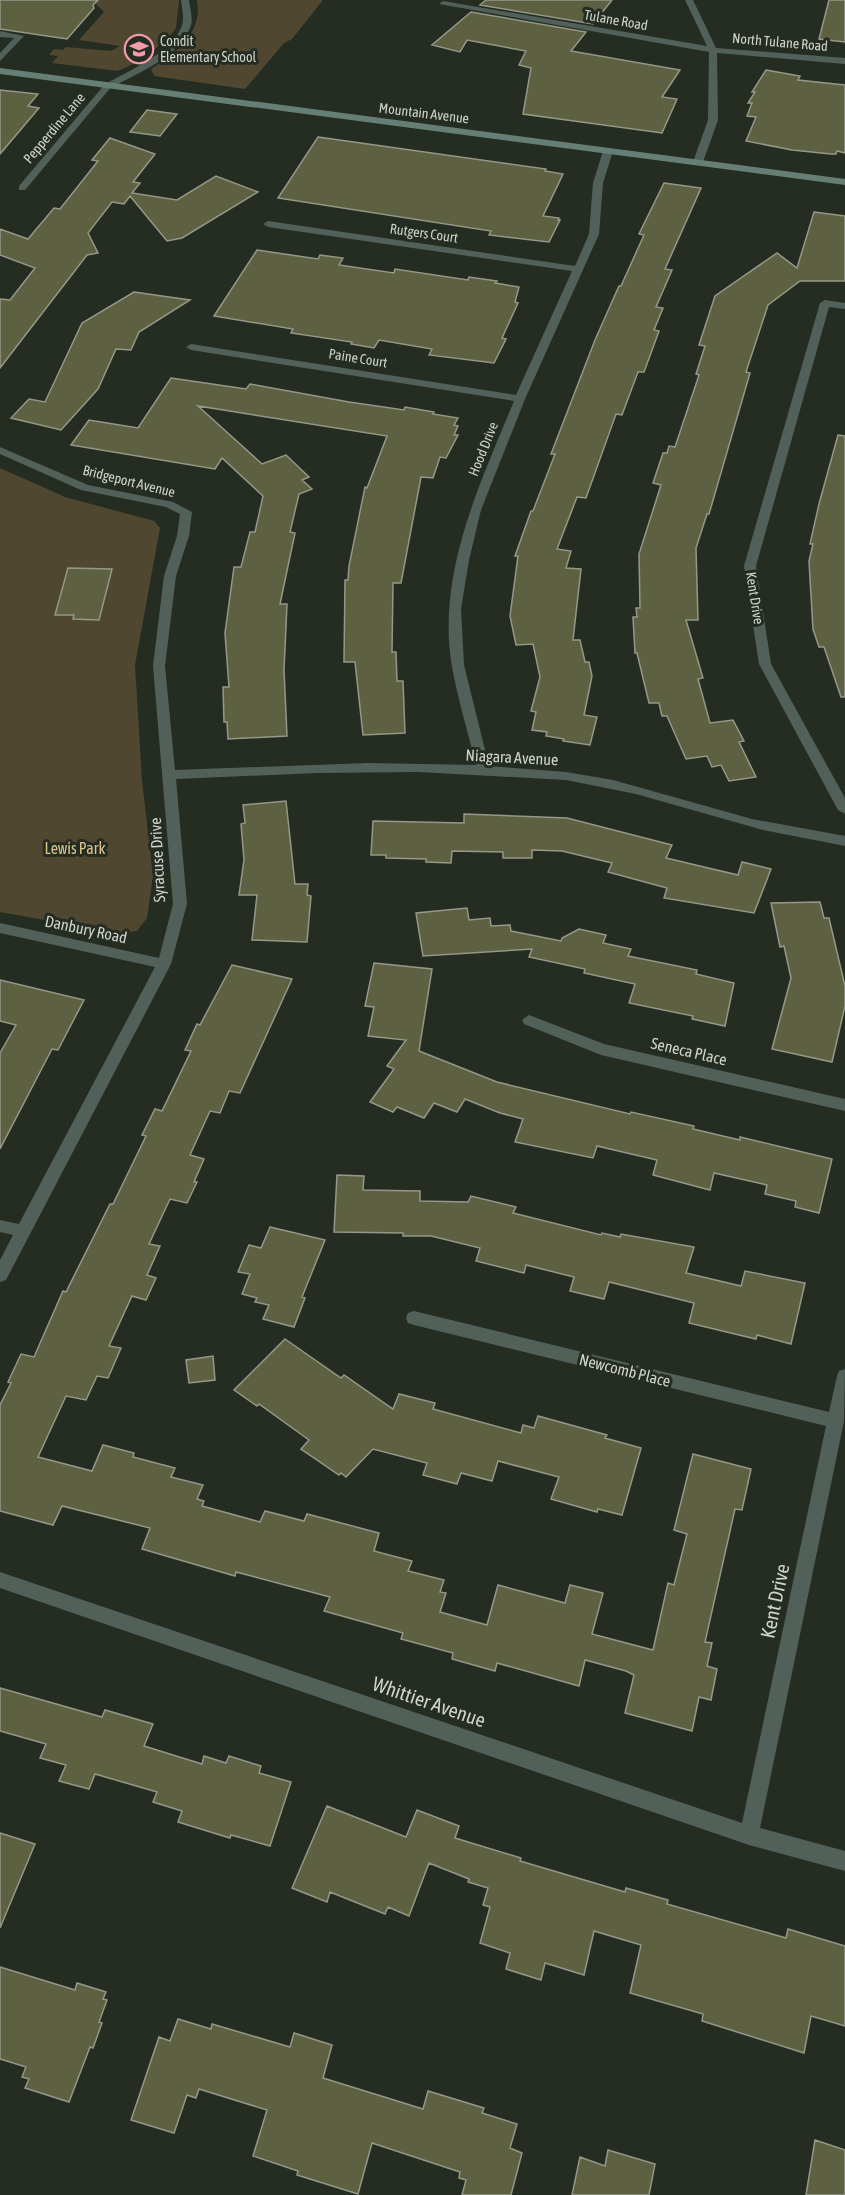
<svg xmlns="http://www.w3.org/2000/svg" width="845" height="2195" font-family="'Asap Condensed',sans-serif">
  <rect width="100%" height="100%" fill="#252d23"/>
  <!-- green -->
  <path fill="#504731" d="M98 0H179L176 28 169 37 142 60 118 71 52 63 58 56 49 55 54 49 63 50 66 47 111 51 120 46 79 40 104 12 95 3Z
    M197 0H323L292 39 284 43 245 89 154 76 151 69C176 53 203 33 197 0Z
    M0 468 65 497 154 521 160 528 135 665 142 781 153 876 147 918 137 931 118 933 0 912Z"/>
  <!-- building -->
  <path fill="#5d6141" stroke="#959888" stroke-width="1.5" d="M0 0H98L93 5 94 8 67 39 0 29Z
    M486 0H612L593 24 480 5Z
    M829 0H845V42L819 39Z
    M471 12 586 32 571 51 680 70 662 97 677 99 662 133 523 114 531 68 519 65 526 51 467 40 460 52 432 45Z
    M766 70 800 76 798 80 845 85V153L837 151 836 154H831L792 150 746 141 756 117 747 116 752 103H748L755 92H752Z
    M0 90 38 94 28 106 39 108 0 154Z
    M147 110 177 114 160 136 130 132Z
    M318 137 546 169 545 171 563 174 543 216 559 218 558 220H560L549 242 489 235 491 231 278 198Z
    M110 138 155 154 133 182 140 183 132 193 177 200 216 176 258 192 182 238 167 241 130 196 124 204 112 202 88 233 98 253 87 255 0 368V299L10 300 35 268 0 255V229L28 239 54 208 60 209 98 161 92 160Z
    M664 183 701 188 665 269 672 270 656 307 663 308 654 330 659 331 644 372H638L622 415 616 414 586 498 577 497 557 549 571 551 566 568 581 569 573 640H580L585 662H589L592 676 584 715 597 717 590 745 563 741 564 739 546 736 547 732 532 730 536 712 531 711 540 677 533 644 516 645 510 616 518 556H515L531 511H533L555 454H551L595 340 619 286H621L644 235 639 234Z
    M814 212 845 216V281H800L768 305 746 372 750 373 709 514H707L696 548 698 620H686L703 678 698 679 710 723 733 720 744 741 739 742 756 777 729 781 721 765 712 767 707 756 686 759 667 716H662L659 703H649L637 653H635L633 617H637L636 608H640L639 554 661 485 653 483 663 453H667L669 446 675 447 699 375 696 374 705 346 699 345 715 296 777 253 797 268Z
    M257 250 318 259 320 255 343 258 339 265 394 273 395 269 468 280 469 277 497 281 495 283 519 287 515 302 518 303 502 338 506 339 494 363 429 355 432 349 379 340 374 348 351 344 352 342 291 333 293 329 214 316Z
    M134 292 190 300 139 332 131 350 116 349 98 389 61 430 11 418 29 399 45 402 82 323Z
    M171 378 246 389 250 384 349 402 404 410 405 407 434 412 433 414 458 418 454 425 458 426 454 435H458L446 458 440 457 433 478 421 477 401 583H393L392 652H396L397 681H403L405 733 363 735 355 662H344L345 580H348L349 566 365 487 367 488 387 436 198 406 262 464 286 455 309 477 302 480 312 489 299 494 290 532 295 533 280 604H287L284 670 287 736 228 739 227 722H224L223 687H229L225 633 234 567H241L250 532H255L263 496 222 458 215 469 71 445 89 420 138 428Z
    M838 435 845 436V697H841L824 647H819L813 629 809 561 813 544H810L819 504Z
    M68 568 112 569 99 620 73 619 74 615H55Z
    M286 801 295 884H308L307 895 311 896 307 942 252 940 257 895H239L244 860 241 824 245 823 243 805Z
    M464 814 567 818 672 845 666 858 738 875 742 862 771 869 754 913 664 898 667 888 608 872 612 863 562 851 532 850V858H503V852L452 851 451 863 426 862V859L386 858V855H371L373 821 464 823Z
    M820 902 824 918H829L845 986V1006L832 1062 772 1049 791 978 784 946 780 947 771 903Z
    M467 908 469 920 490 918 491 926 510 925 511 931 561 941 562 938 579 929 606 935 603 943 631 949 628 956 697 970 696 974 734 983 725 1026 692 1019 693 1016 629 1003 635 984 584 973 585 969 529 957 532 949 423 956 416 913Z
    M374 963 432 969 419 1051 497 1082 630 1114 631 1112 694 1126 693 1129 740 1140V1137L832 1159 819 1213 795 1207 796 1201 765 1194 767 1185 714 1173 710 1190 653 1175 657 1160 597 1146 593 1158 515 1142 523 1119 500 1113 465 1099 457 1112 434 1103 424 1118 397 1107 393 1112 370 1102 394 1069 387 1066 406 1040 368 1036 374 1007 365 1006Z
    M232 965 292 979 240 1093 229 1091 220 1113 210 1111 190 1155 204 1159 194 1182H197L187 1203 170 1199 149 1244 160 1246 147 1275 156 1278 146 1300 132 1296 109 1346 121 1348 108 1378 97 1376 86 1400 66 1396 38 1457 92 1471 103 1445 134 1453 133 1457 175 1468 171 1477 203 1485 197 1499 204 1501 202 1506 260 1522 265 1511 304 1521 307 1514 379 1533 374 1551 412 1561 408 1571 444 1580 440 1592 446 1593 440 1612 487 1625 498 1585 565 1603 570 1585 603 1593 592 1634 653 1650 668 1583 674 1585 687 1534 674 1530 693 1454 751 1469 742 1510 735 1509 705 1642 712 1643 707 1666 717 1669 711 1700 699 1697 692 1731 625 1713 634 1675 626 1671 585 1660 579 1686 497 1663 495 1671 452 1659 453 1653 401 1639 403 1633 324 1611 330 1597 236 1572 235 1576 142 1549 150 1528 62 1506 53 1525 0 1511V1405L11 1383 8 1382 21 1354 34 1357 63 1291 66 1292 110 1204H113L146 1136 142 1135 155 1109 162 1111 191 1051 185 1050 197 1024 200 1025Z
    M0 980 84 1000 58 1050 52 1049 0 1149V1053L16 1025 0 1021Z
    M337 1175 364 1176 363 1190 420 1191V1201L468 1202 471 1196 516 1207 513 1213 601 1235 602 1233 620 1237 621 1234 694 1247 686 1273 741 1286 745 1271 805 1283 791 1344 757 1335 756 1339 689 1323 694 1303 609 1282 604 1299 570 1291 574 1277 526 1265 524 1273 476 1261 480 1248 431 1236H403V1233L334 1232Z
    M270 1227 325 1240 302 1297 305 1298 294 1327 263 1319 269 1305 255 1302 257 1298 242 1294 250 1274 238 1272 249 1245 261 1248Z
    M285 1339 341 1378 344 1375 393 1409 399 1394 435 1403 433 1409 521 1433 523 1425 534 1428 538 1416 607 1435 605 1438 641 1448 622 1515 598 1509 597 1512 551 1499 559 1477 498 1461 492 1481 461 1473 457 1484 423 1475 427 1463 373 1449 346 1477 341 1473 339 1475 301 1449 309 1440 259 1404 257 1406 234 1390Z
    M213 1356 215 1380 189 1383 186 1360Z
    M0 1688 102 1717 105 1710 153 1724 144 1746 202 1764 204 1756 226 1763 229 1756 261 1766 259 1773 291 1782 270 1846 231 1835 230 1838 178 1822 182 1811 153 1802 157 1792 95 1774 89 1789 59 1781 66 1765 40 1758 46 1744 0 1731Z
    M327 1806 406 1837 417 1810 459 1826 455 1838 521 1858 520 1861 625 1892 626 1888 668 1900 667 1904 786 1938 788 1929 845 1946V2026L811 2016 804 2053 702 2021 703 2014 630 1993 641 1945 594 1931 584 1975 545 1963 541 1980 506 1969 510 1953 480 1943 490 1907 483 1905 488 1888 468 1882 469 1879 429 1863 409 1916 388 1907 385 1914 330 1892 327 1902 292 1888Z
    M0 1833 35 1844 0 1928Z
    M0 1967 75 1990 77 1983 106 1992 103 1999 107 2000 99 2022 102 2023 93 2048 90 2047 69 2102 25 2088 29 2079 22 2077 26 2067 0 2059Z
    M178 2019 211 2029 212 2024 290 2047 294 2033 332 2045 323 2078 423 2109 428 2091 484 2108 482 2113 517 2124 510 2148 522 2153 511 2195H462L466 2180 459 2178 460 2172 372 2143 358 2194 297 2175 298 2171 253 2156 267 2110 199 2089 196 2098 187 2095 174 2133 131 2120 159 2037 170 2041Z
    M815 2140 845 2150V2195H806Z
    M608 2150 655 2164 649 2195H572L580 2157 605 2166Z"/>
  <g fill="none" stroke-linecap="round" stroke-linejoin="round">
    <!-- lane -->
    <path fill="#51615a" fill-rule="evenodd" d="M181 0H189C190 9 194 20 190 28 178 58 137 73 111 88H105V84C127 72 171 53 181 28 185 20 182 9 181 0Z
      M0 31 24 36 0 61V53L14 38 0 37Z"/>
    <!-- street -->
    <path fill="#51615a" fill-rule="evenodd" d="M685 0H693L716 48 845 58V64L717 53 718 120 703 162 698 165 693 162 708 120 709 52 439 4 443 1 707 46Z
      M105 84 112 86 25 190H19V186Z
      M608 148 613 151 603 183 599 234 525 399 481 510 469 560 461 609 464 665 489 766 566 772 613 780 752 819 845 836V846L763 830 636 794 566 780 418 772 318 773 176 779 187 904 171 964 6 1280 0 1282V1260L13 1235 0 1232V1220L19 1224 155 967 0 933V923L159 958 173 904 153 666 164 576 177 536 180 514 166 507 81 490 0 454V447L88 485 173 502 192 512 189 536 176 576 165 666 175 770 368 763 476 765C468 732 458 700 452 667 436 574 480 484 514 401L191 350 186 347 191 344 516 395 572 271 268 227 263 224 268 221 575 266 589 234 593 183 603 151Z
      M825 300 845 303V309L829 307 756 566 771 664 845 798V814L838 810 759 664 744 566 820 303Z
      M529 1015 604 1044 845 1099V1111L601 1055 524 1024 522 1020Z
      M414 1311 829 1412 837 1376 839 1371 845 1369 844 1421 760 1828 845 1851V1871L749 1845 0 1588V1572L742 1823 826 1426 414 1325 408 1323 406 1318 408 1313Z"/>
    <!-- secondary -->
    <path fill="#667f74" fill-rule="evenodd" d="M0 68 845 179V185L0 74Z"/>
  </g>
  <!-- icons -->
  <defs>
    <g id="school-ring" transform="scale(1.5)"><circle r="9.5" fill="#252d23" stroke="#f39aaa" stroke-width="1.5"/><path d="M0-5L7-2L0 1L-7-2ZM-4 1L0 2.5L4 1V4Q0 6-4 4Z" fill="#f39aaa"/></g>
  </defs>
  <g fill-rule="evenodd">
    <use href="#school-ring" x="139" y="49"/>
  </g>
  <g text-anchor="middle" stroke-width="6" stroke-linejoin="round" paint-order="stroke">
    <!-- far-street labels -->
    <g font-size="14" fill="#ced3cc" stroke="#252d23">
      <text transform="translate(616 20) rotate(10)" y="5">Tulane Road</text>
      <text transform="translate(780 42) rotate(5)" y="5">North Tulane Road</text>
      <text transform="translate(424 113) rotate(7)" y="5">Mountain Avenue</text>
      <text transform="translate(54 128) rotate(-50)" y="5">Pepperdine Lane</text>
      <text transform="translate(424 233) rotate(8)" y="5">Rutgers Court</text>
      <text transform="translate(358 358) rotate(9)" y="5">Paine Court</text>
      <text transform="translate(483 449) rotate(-68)" y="5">Hood Drive</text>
      <text transform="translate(129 481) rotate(14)" y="5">Bridgeport Avenue</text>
      <text transform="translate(755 598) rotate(81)" y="5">Kent Drive</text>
    </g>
    <!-- far-poi labels -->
    <g font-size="14" fill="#ced3cc" stroke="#252d23" text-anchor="start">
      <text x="160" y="46">Condit<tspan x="160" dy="16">Elementary School</tspan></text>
    </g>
    <!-- street labels -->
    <g font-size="16" fill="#ced3cc" stroke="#252d23">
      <text transform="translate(512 757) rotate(3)" y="6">Niagara Avenue</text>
      <text transform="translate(157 860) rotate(-93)" y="6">Syracuse Drive</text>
      <text transform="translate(86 929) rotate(12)" y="6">Danbury Road</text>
      <text transform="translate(689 1051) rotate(13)" y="6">Seneca Place</text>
      <text transform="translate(625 1370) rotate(14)" y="6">Newcomb Place</text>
    </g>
    <!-- park labels -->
    <g font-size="16" fill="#dcc48c" stroke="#252d23">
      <text x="75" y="854">Lewis Park</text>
    </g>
    <!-- near-street labels -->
    <g font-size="20" fill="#ced3cc" stroke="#252d23">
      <text transform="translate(775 1601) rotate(-78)" y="7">Kent Drive</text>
      <text transform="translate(429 1702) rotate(19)" y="7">Whittier Avenue</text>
    </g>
  </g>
</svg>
